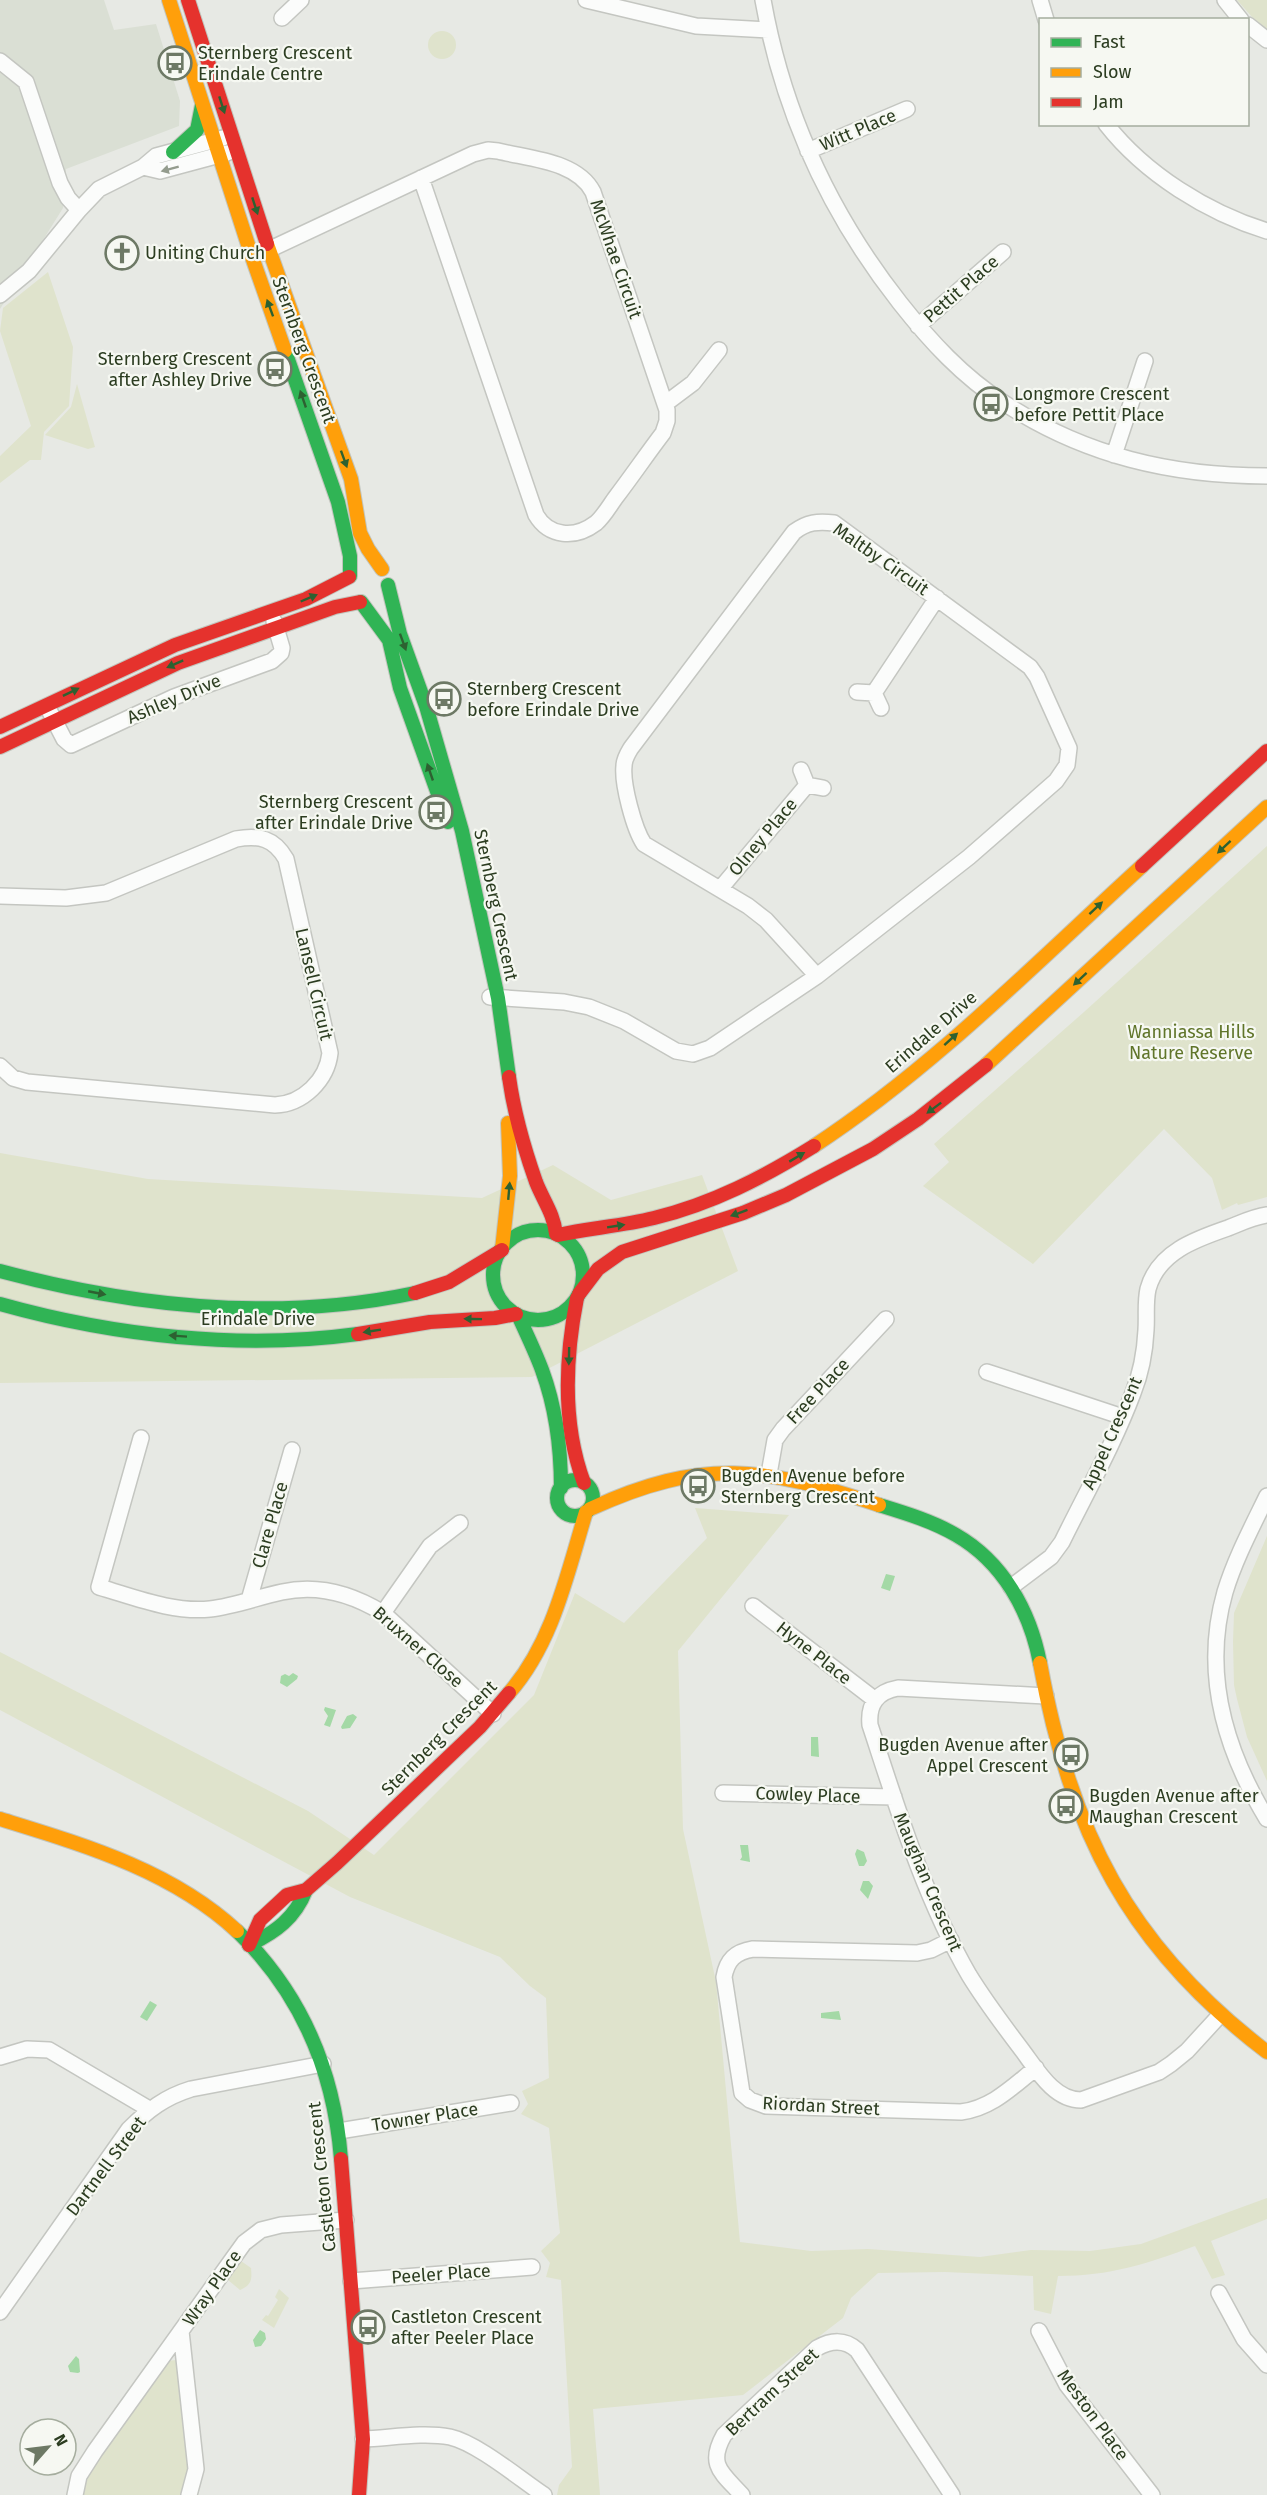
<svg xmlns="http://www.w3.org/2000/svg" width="1267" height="2495" font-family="'Fira Sans',sans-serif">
  <rect width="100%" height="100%" fill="#e7e9e4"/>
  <!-- built -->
  <path fill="#dadfd4" d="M0 0H104L114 30 156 24 180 101 179 126 66 169 63 208 0 309Z"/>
  <!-- green -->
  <path fill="#dfe3cc" d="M1237 0H1267V29L1252 17Z
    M428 45a14 14 0 1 1 28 0a14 14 0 1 1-28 0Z
    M48 272 73 347 69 406 44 432 41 460H30L0 483V456L31 426 0 331 3 308Z
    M77 384 95 447 88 449 45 435 71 407Z
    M1267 846V1197L1238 1205 1237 1203 1222 1210 1212 1178 1164 1129 1033 1264 923 1186 949 1162 934 1144 1084 1012Z
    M0 1153 148 1179 482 1198 553 1165 611 1200 702 1175 738 1271 532 1377 0 1383Z
    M695 1508 789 1515 678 1651 683 1829 716 1982 740 2242 811 2251 868 2249 980 2257 1031 2250 1090 2251 1141 2244 1267 2198V2219L1211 2241 1225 2275 1212 2279 1195 2246C1146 2264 1110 2276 1058 2276L1051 2314 1034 2310 1033 2276 945 2272 878 2273 851 2298 843 2318 743 2395 593 2409 600 2495H557L559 2485 572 2467 561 2280 546 2277 550 2263 541 2251 560 2233 549 2128 521 2114 528 2104 522 2091 549 2078 546 1998 530 1986 500 1957 350 1897 0 1710V1652L308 1811 374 1855 534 1695 575 1593 624 1623 707 1538Z
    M1267 1536V1781L1247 1737 1237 1699 1234 1685 1233 1642 1234 1613Z
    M241 2261 251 2268C252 2279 252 2285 240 2290L228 2280Z
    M279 2289 289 2298 274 2328 262 2320 266 2315 268 2316 278 2300 275 2297Z
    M176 2360 179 2362 192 2467 184 2495H80L83 2480 167 2361Z"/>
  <!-- water -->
  <path fill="#a4d9a6" d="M886 1574 895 1576 890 1591 881 1588Z
    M293 1673 298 1676 297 1679 287 1687 280 1683 281 1676 285 1674 289 1676Z
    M325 1707 336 1710 330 1727 324 1725 328 1716 324 1710Z
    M353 1714 357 1717 350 1728 342 1729 341 1727 347 1716Z
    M811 1737H818L819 1757 811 1756Z
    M740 1845H748L750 1862 740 1860 742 1857Z
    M857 1849 864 1852 867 1861 864 1866H859L855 1854Z
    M863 1881H869L873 1886 868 1899 860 1890Z
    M150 2001 157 2005 147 2021 140 2017Z
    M839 2011 841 2020 821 2018V2013Z
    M260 2330 265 2333 266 2339 261 2346 255 2347 253 2340Z
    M76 2356 79 2359 80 2372 78 2373 70 2372 68 2366Z"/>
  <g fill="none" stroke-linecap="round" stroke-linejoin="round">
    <!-- street casing -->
    <g stroke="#c4c6c1" stroke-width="18">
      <path id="street" d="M586 0 696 26 769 30
        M763 0C783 112 830 214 900 303 930 341 963 377 1004 403 1085 456 1172 476 1267 476
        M1040 0 1046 20
        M1225 0 1241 20
        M282 18 301 0
        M1248 25 1267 40
        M0 61 26 82 60 183 68 198 79 210
        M1106 124C1145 174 1208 213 1267 231
        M808 151 907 109
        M143 167 160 171 227 153
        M262 253 473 154 488 150 498 151C530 159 577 161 593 192L667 410V421L663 433C647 454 632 476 616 497 610 505 604 516 596 523 575 539 549 537 536 515L421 178
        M0 295 29 271 79 210 99 189 143 167 156 156 223 138
        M918 326 1003 252
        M665 404 693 383 719 350
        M1114 455 1145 361
        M857 692 874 693
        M881 708 874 693 937 598
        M50 712 64 739 71 745 174 697 272 661 281 653 282 648 274 621
        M807 785 823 788
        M720 889 807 785 801 770
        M0 896 66 898 106 893 236 839C259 835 274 838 286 859L330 1053C327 1080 303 1104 275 1105L27 1082 13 1078 0 1066
        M490 997 564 1002 589 1007 624 1021 676 1051 693 1054 710 1048 817 976 766 920 748 906 644 844C634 829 622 784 624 766 624 759 628 753 631 748L794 532C807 522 818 521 834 523L1030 667 1037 677 1069 748 1067 765 1056 781 969 857 817 976
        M987 1372 1123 1417
        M141 1438 99 1587C134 1597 173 1613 210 1609 235 1606 258 1597 282 1592 318 1584 352 1594 383 1613L493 1714
        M769 1474 775 1440 783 1429 886 1319
        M1267 1496C1252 1527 1235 1559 1225 1592 1202 1672 1225 1750 1267 1819
        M1011 1587 1051 1557 1062 1542C1086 1493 1114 1444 1133 1393 1141 1373 1145 1351 1146 1330 1147 1316 1145 1303 1148 1289 1158 1252 1196 1239 1228 1228 1241 1223 1253 1217 1267 1215
        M249 1600 292 1450
        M753 1606 874 1699
        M383 1613 430 1546 460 1523
        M1046 1696 898 1688C877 1692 868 1704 870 1725 898 1810 924 1897 969 1975 985 2001 1003 2025 1022 2050 1037 2070 1054 2100 1081 2100L1159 2072 1171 2064 1187 2051 1220 2015
        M723 1793 894 1797
        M951 1940 931 1950 917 1953 753 1949C735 1952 727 1960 724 1977L742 2093 750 2100 766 2106 961 2112C992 2108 1012 2087 1036 2068
        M0 2057 27 2049 49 2050 149 2109
        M339 2131 511 2103
        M351 2281 532 2267
        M1219 2293 1244 2339 1267 2365
        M0 2312 129 2129C148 2110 165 2097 191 2089L323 2064
        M181 2331 196 2469 189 2495
        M1039 2331 1067 2385 1152 2495
        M363 2439C390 2438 423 2432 450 2437 477 2443 520 2479 544 2495
        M75 2495 79 2476 95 2451 244 2243 261 2230 281 2225 346 2220
        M742 2495C722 2473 707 2465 724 2435L817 2348C831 2340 845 2339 857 2350L952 2495"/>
    </g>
    <!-- fast casing -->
    <g stroke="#c2c5bd" stroke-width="16">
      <path id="fast" d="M173 152 197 130 202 105
        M285 351 338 502 350 556V576
        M388 585 400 634 426 706 462 831 498 998 509 1077
        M361 602 389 640 400 688 448 822
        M493 1275a45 45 0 1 1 90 0a45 45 0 1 1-90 0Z
        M0 1271C134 1307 277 1322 415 1293
        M0 1304C114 1336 240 1350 358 1334
        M518 1315C526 1333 535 1351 542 1370 556 1408 561 1448 561 1488
        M557 1498a18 18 0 1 1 36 0a18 18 0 1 1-36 0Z
        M879 1505C905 1513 932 1521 956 1535 1003 1562 1030 1611 1040 1663
        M237 1931C301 1993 334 2071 341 2159
        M249 1945C276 1932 295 1918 306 1890"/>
    </g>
    <!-- slow casing -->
    <g stroke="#c2c5bd" stroke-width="16">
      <path id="slow" d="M169 0 252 257 285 351
        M267 244 351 479 360 533 368 549 382 569
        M986 1065 1267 807
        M814 1146C933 1068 1037 962 1142 866
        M502 1249 510 1176 508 1123
        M590 1509C703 1457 764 1467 879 1505
        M1040 1663C1071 1832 1128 1946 1267 2052
        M509 1693C553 1643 567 1574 586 1512
        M0 1819C84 1845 171 1870 237 1931"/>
    </g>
    <!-- jam casing -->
    <g stroke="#c2c5bd" stroke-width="16">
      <path id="jam" d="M188 0 267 244
        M0 727 175 645 306 599 349 577
        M0 747 178 663 335 607 360 602
        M1142 866 1267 751
        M509 1077C514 1113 524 1148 536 1182 543 1200 554 1214 556 1234
        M558 1235C590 1228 622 1226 654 1218 712 1204 764 1177 814 1146
        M415 1293 449 1282 502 1250
        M579 1294 598 1269 622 1252 743 1213 786 1195 873 1149 918 1119 986 1065
        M577 1298C565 1359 562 1424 584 1483
        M358 1334 430 1322 495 1318 516 1314
        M249 1945 260 1920 287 1895 306 1890 337 1863 480 1727 509 1693
        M341 2159 363 2439 359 2495"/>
    </g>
    <!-- street -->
    <use href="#street" stroke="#fbfcfb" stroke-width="15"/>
    <!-- fast -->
    <use href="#fast" stroke="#30b455" stroke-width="14"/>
    <!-- slow -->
    <use href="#slow" stroke="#ff9f0a" stroke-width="14"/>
    <!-- jam -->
    <use href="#jam" stroke="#e5322d" stroke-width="14"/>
  </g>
  <!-- one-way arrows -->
  <defs><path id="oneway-solid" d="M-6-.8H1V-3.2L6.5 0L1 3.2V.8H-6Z" transform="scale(1.5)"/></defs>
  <g fill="#2d6131">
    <use href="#oneway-solid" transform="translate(222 105) rotate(72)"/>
    <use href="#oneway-solid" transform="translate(255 206) rotate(72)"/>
    <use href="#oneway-solid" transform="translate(270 308) rotate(-110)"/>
    <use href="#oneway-solid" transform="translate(303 399) rotate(-109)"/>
    <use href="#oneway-solid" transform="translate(344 459) rotate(70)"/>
    <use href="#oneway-solid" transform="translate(309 598) rotate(-23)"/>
    <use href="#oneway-solid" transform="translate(403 642) rotate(70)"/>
    <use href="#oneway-solid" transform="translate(175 664) rotate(156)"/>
    <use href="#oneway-solid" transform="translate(71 692) rotate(-26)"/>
    <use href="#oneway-solid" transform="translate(430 772) rotate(-109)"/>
    <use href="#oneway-solid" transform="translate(1224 847) rotate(137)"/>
    <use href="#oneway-solid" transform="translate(1096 908) rotate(-43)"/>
    <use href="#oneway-solid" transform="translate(1080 979) rotate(137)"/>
    <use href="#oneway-solid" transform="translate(951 1039) rotate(-42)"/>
    <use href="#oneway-solid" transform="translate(934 1108) rotate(143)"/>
    <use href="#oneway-solid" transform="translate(797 1157) rotate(-31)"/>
    <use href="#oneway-solid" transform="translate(509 1191) rotate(-85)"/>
    <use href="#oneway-solid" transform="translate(739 1213) rotate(160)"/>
    <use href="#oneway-solid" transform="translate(616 1226) rotate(-9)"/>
    <use href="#oneway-solid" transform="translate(97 1293) rotate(11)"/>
    <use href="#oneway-solid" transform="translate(473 1319) rotate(-179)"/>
    <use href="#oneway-solid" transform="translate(372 1331) rotate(171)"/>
    <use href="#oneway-solid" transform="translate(178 1336) rotate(-176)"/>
    <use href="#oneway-solid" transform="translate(569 1356) rotate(91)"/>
  </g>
  <use fill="#949c8e" href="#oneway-solid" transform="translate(170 169) rotate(165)"/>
  <!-- icons -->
  <defs>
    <g id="bus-ring" transform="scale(1.725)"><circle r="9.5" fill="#f6f8f2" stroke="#6d7965" stroke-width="1.5"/><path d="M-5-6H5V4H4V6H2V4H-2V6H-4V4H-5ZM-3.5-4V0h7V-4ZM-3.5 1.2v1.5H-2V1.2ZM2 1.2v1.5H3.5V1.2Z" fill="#6d7965"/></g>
    <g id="church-ring" transform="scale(1.725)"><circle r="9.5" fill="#f6f8f2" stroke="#6d7965" stroke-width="1.5"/><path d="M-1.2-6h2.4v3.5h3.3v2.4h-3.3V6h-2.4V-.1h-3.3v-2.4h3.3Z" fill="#6d7965"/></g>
  </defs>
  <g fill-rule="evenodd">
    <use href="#bus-ring" x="175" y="63"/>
    <use href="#church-ring" x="122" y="253"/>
    <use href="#bus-ring" x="275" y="369"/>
    <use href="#bus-ring" x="991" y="404"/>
    <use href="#bus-ring" x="444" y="699"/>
    <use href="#bus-ring" x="436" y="812"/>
    <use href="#bus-ring" x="698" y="1486"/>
    <use href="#bus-ring" x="1071" y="1755"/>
    <use href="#bus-ring" x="1066" y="1806"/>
    <use href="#bus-ring" x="368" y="2327"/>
  </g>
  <g text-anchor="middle" stroke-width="4.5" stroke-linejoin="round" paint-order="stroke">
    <!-- poi labels -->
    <g font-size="18" fill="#2c3d21" stroke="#f6f8f2" text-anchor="start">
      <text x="198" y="59">Sternberg Crescent<tspan x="198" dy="21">Erindale Centre</tspan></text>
      <text x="145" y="259">Uniting Church</text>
      <text x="252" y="365" text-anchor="end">Sternberg Crescent<tspan x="252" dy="21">after Ashley Drive</tspan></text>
      <text x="1014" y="400">Longmore Crescent<tspan x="1014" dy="21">before Pettit Place</tspan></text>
      <text x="467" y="695">Sternberg Crescent<tspan x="467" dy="21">before Erindale Drive</tspan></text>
      <text x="413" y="808" text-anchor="end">Sternberg Crescent<tspan x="413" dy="21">after Erindale Drive</tspan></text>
      <text x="721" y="1482">Bugden Avenue before<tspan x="721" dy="21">Sternberg Crescent</tspan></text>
      <text x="1048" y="1751" text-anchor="end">Bugden Avenue after<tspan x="1048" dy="21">Appel Crescent</tspan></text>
      <text x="1089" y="1802">Bugden Avenue after<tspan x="1089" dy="21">Maughan Crescent</tspan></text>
      <text x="391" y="2323">Castleton Crescent<tspan x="391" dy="21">after Peeler Place</tspan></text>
    </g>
    <!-- street labels -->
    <g font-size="18" fill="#2c3d21" stroke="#f6f8f2">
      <text transform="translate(858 130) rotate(-23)" y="6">Witt Place</text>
      <text transform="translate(616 259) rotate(71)" y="6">McWhae Circuit</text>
      <text transform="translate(961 289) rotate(-41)" y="6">Pettit Place</text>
      <text transform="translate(304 350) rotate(70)" y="6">Sternberg Crescent</text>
      <text transform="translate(881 559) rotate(35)" y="6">Maltby Circuit</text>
      <text transform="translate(174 699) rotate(-23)" y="6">Ashley Drive</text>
      <text transform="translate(763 837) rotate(-50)" y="6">Olney Place</text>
      <text transform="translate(496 905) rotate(78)" y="6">Sternberg Crescent</text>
      <text transform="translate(314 984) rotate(77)" y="6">Lansell Circuit</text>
      <text transform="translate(931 1032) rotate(-41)" y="6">Erindale Drive</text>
      <text x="258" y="1325">Erindale Drive</text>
      <text transform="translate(818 1391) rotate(-47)" y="6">Free Place</text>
      <text transform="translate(1112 1433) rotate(-66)" y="6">Appel Crescent</text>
      <text transform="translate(270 1525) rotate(-74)" y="6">Clare Place</text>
      <text transform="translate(418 1647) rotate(41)" y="6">Bruxner Close</text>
      <text transform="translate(814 1653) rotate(38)" y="6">Hyne Place</text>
      <text transform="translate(439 1738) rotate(-45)" y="6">Sternberg Crescent</text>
      <text transform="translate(808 1795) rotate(2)" y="6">Cowley Place</text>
      <text transform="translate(928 1882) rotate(67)" y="6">Maughan Crescent</text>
      <text transform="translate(821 2106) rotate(3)" y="6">Riordan Street</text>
      <text transform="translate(425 2117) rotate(-9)" y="6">Towner Place</text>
      <text transform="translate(106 2166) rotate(-53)" y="6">Dartnell Street</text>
      <text transform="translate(322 2177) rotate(-96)" y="6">Castleton Crescent</text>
      <text transform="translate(441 2274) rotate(-4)" y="6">Peeler Place</text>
      <text transform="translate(212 2288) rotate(-55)" y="6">Wray Place</text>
      <text transform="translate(772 2392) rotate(-43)" y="6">Bertram Street</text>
      <text transform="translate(1093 2415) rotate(54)" y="6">Meston Place</text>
    </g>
    <!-- park labels -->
    <g font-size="18" fill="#60752a" stroke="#f6f8f2">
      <text x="1191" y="1038">Wanniassa Hills<tspan x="1191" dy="21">Nature Reserve</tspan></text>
    </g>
  </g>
  <!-- legend -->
  <rect x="1039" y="18" width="210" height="108" fill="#f6f8f2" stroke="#a5ad9e" stroke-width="1.5"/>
  <rect x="1051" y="38" width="30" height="9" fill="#30b455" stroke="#a5ad9e" stroke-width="1.5"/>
  <text x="1093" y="48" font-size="18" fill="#2c3d21">Fast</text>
  <rect x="1051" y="68" width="30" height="9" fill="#ff9f0a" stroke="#a5ad9e" stroke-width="1.5"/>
  <text x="1093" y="78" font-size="18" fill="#2c3d21">Slow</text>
  <rect x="1051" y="98" width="30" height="9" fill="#e5322d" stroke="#a5ad9e" stroke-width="1.5"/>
  <text x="1093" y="108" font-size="18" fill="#2c3d21">Jam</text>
  <!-- north arrow -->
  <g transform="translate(48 2447) rotate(62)"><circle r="28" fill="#f6f8f2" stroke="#a5ad9e" stroke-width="1.5"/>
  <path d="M0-4.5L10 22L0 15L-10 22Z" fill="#6d7965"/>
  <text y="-9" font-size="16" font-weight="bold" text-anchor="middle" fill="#2c3d21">N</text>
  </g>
</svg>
